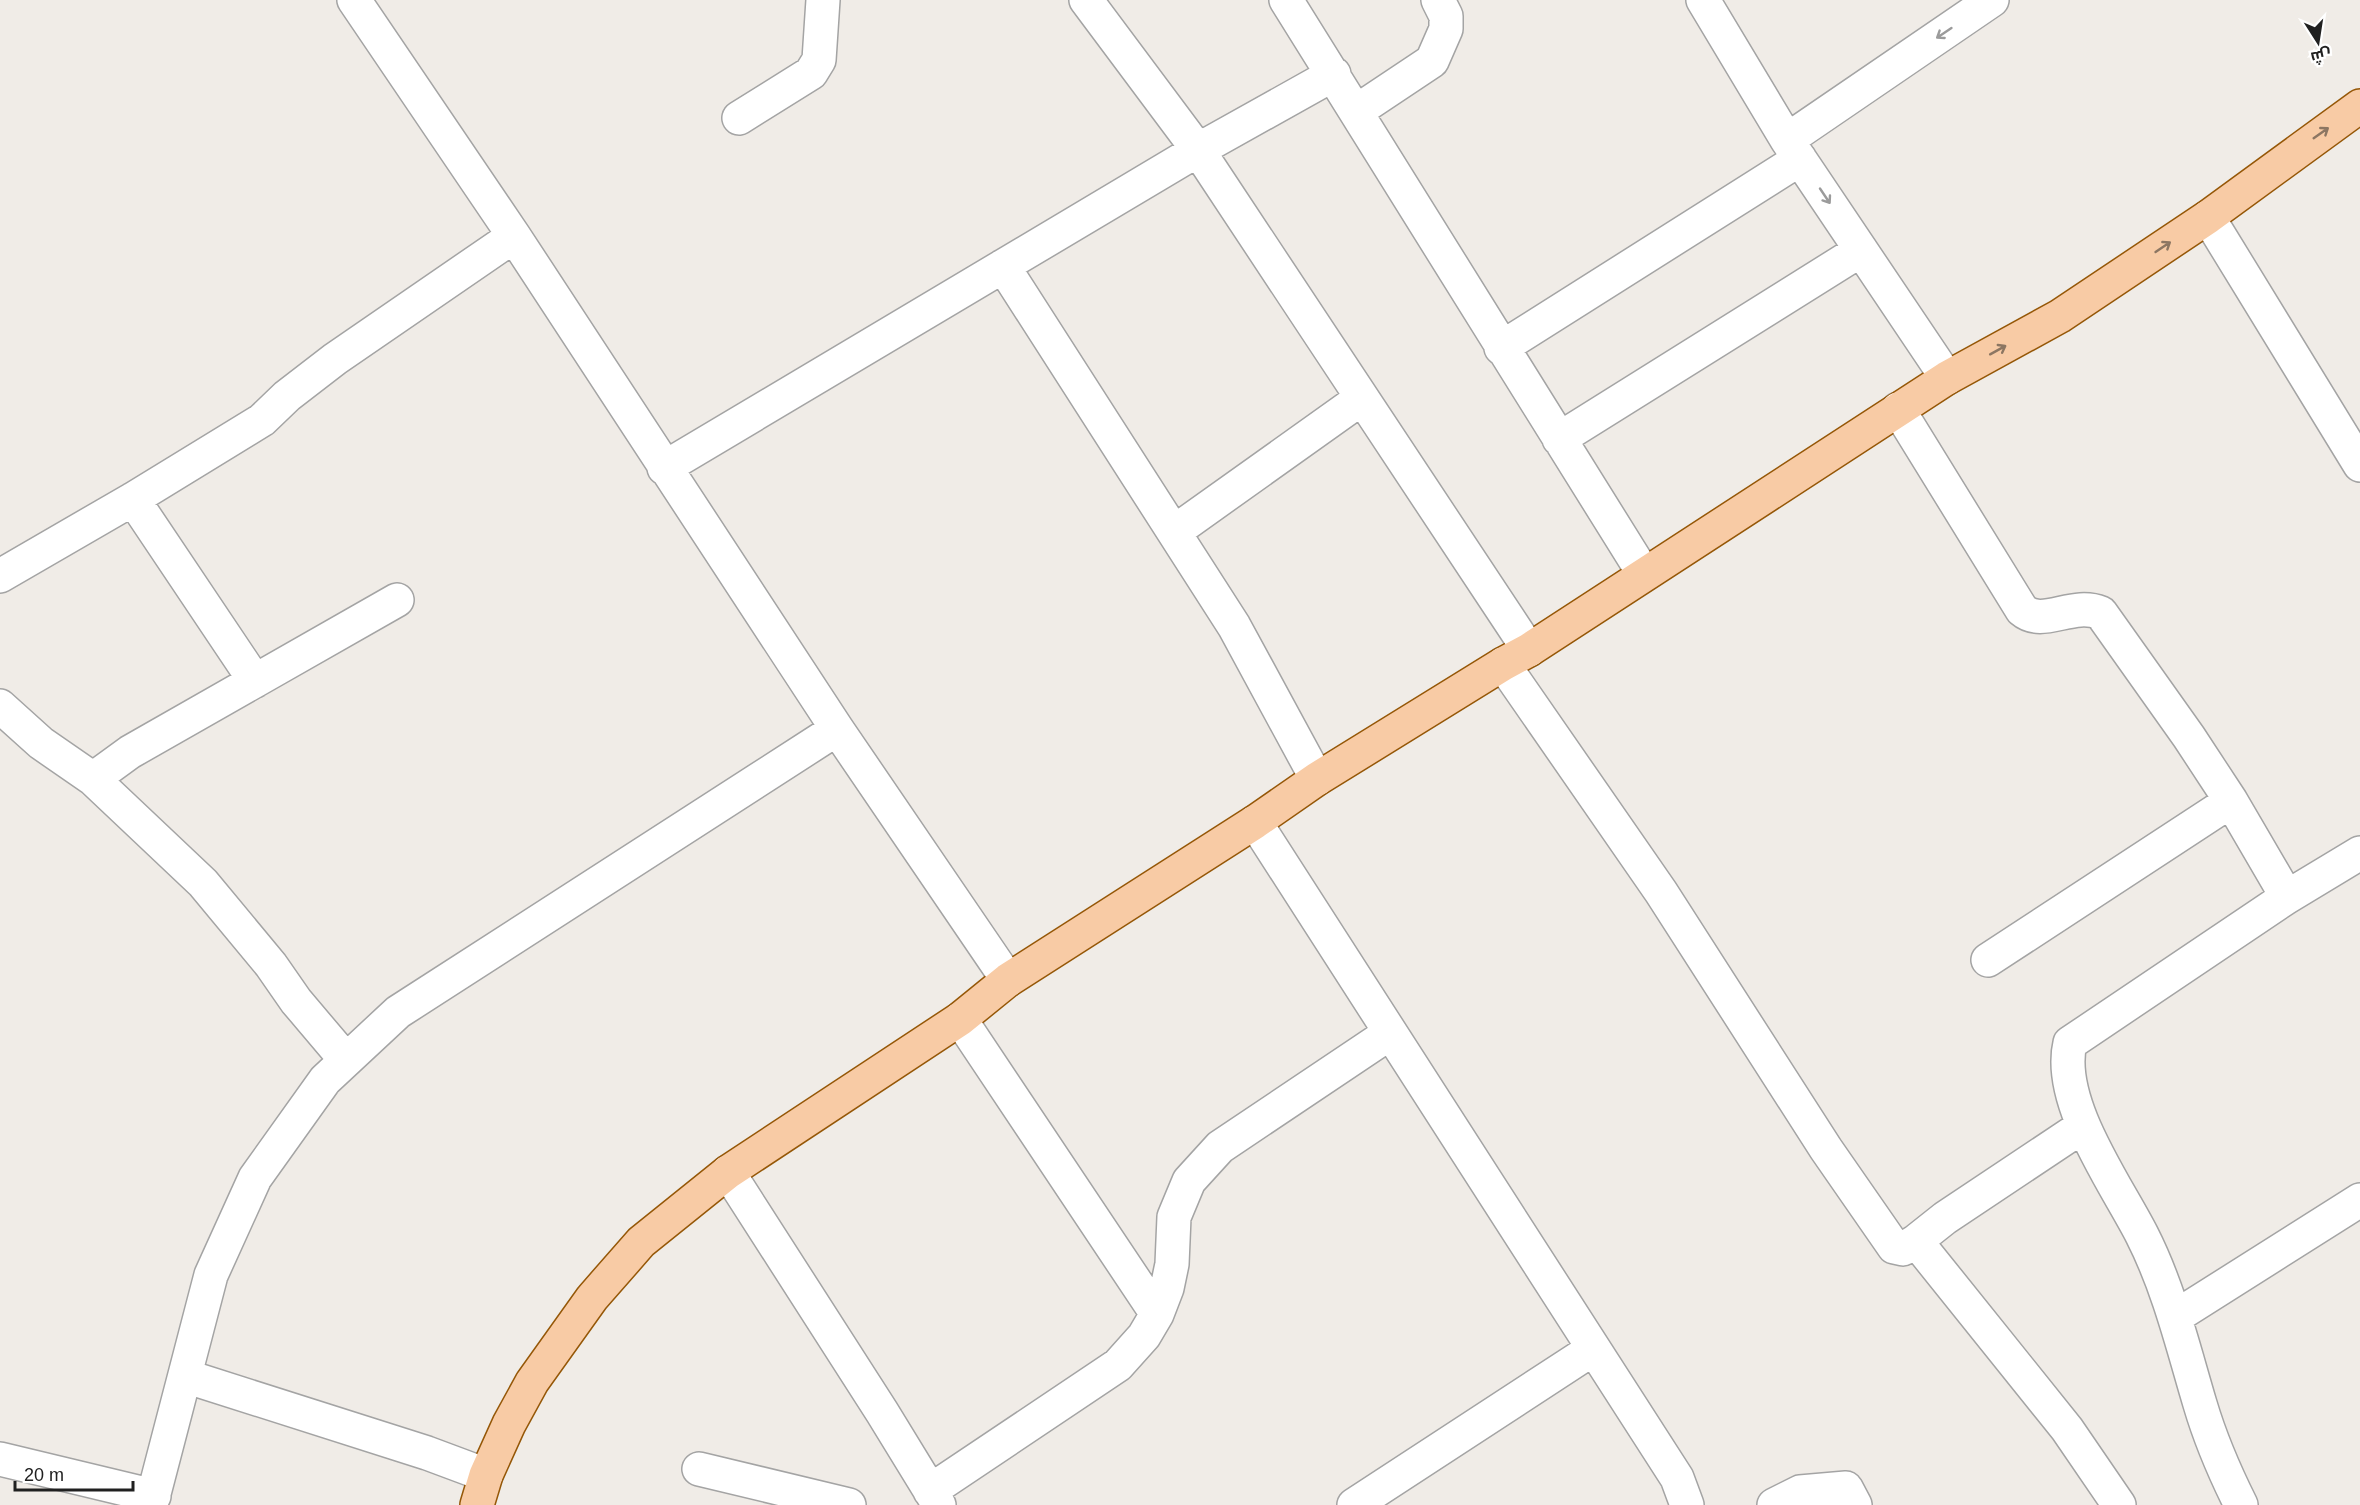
<svg xmlns="http://www.w3.org/2000/svg" width="2360" height="1505" font-family="Arial,Cairo,sans-serif">
  <rect width="100%" height="100%" fill="#f0ece7"/>
  <g fill="none" stroke-linecap="round" stroke-linejoin="round">
    <!-- minor casing -->
    <g stroke="#a4a4a4" stroke-width="36">
      <path id="minor" d="M354 0 514 236 837 729 1008 980
        M1086 0 1198 150 1529 650
        M1286 0 1644 574
        M1703 0 1787 140
        M1357 111 1432 61 1446 29V16L1438 0
        M739 118 811 73 819 60 823 0
        M2208 217 2360 465
        M1003 266 1234 626 1317 779
        M1501 348 1800 159
        M1947 378 1787 140 1992 0
        M1898 409 2022 610C2043 628 2072 601 2101 613L2189 737 2231 801 2287 897
        M1559 439 1861 250
        M664 468 1198 150 1334 74
        M133 499 255 681
        M1174 532 1362 398
        M0 576 133 499 262 420 287 396 335 359 514 236
        M1503 664 1661 892 1826 1149 1894 1247 1903 1249 1916 1241
        M0 706 41 743 93 779 203 883 271 965 296 1001 346 1060
        M93 779 130 752 397 600
        M1255 822 1677 1478 1687 1505
        M1988 960 2231 801
        M960 1019 1157 1314
        M2083 1126 1945 1218 1916 1241 2067 1429 2119 1505
        M728 1172 882 1412 939 1505
        M2175 1317 2360 1200
        M185 1376 427 1453 486 1475
        M0 1459 154 1496
        M699 1469 849 1505
        M930 1491 1118 1365 1144 1336 1157 1314 1167 1288 1172 1264 1174 1217 1189 1181 1220 1147 1390 1033
        M151 1505 211 1275 255 1178 325 1080 398 1012 837 729
        M1354 1505 1593 1349
        M1774 1505 1800 1492 1846 1488 1855 1505
        M2241 1505C2225 1473 2210 1438 2200 1404 2183 1347 2169 1288 2142 1235 2116 1184 2056 1102 2070 1043L2287 897 2360 853"/>
    </g>
    <!-- major casing -->
    <g stroke="#955707" stroke-width="36">
      <path id="major" d="M477 1505 486 1475 509 1424 532 1382 592 1298 641 1242 728 1172 960 1019 1008 980 1255 822 1317 779 1503 664 1529 650 1947 378 2060 316 2208 217 2360 106"/>
    </g>
    <!-- minor -->
    <use href="#minor" stroke="#fff" stroke-width="33"/>
    <!-- major -->
    <use href="#major" stroke="#f8cba5" stroke-width="33"/>
  </g>
  <!-- one-way arrows -->
  <defs><path id="oneway-shaft" d="M-6 0H5M1.5-3L5.5 0L1.5 3" fill="none" stroke-width="1.6" stroke-linecap="round" stroke-linejoin="round" transform="scale(1.5)"/></defs>
  <g stroke="#9b9b9b">
    <use href="#oneway-shaft" transform="translate(1944 33) rotate(146)"/>
    <use href="#oneway-shaft" transform="translate(1825 196) rotate(56)"/>
  </g>
  <g stroke="#8c7662">
    <use href="#oneway-shaft" transform="translate(2321 133) rotate(-35)"/>
    <use href="#oneway-shaft" transform="translate(2163 247) rotate(-34)"/>
    <use href="#oneway-shaft" transform="translate(1998 350) rotate(-29)"/>
  </g>
  <!-- north arrow -->
  <g transform="translate(2318 42) rotate(168)" stroke="#ffffff" stroke-width="4.5" paint-order="stroke">
  <path d="M0-4.5L10 22L0 15L-10 22Z" fill="#202020"/>
  <text y="-9" font-size="16" font-weight="bold" text-anchor="middle" fill="#202020">ش</text>
  </g>
  <!-- scale -->
  <path d="M15 1481v9h118v-9" fill="none" stroke="#202020" stroke-width="3"/>
  <text x="24" y="1481" font-size="18" fill="#202020" stroke="#ffffff" stroke-width="4.5" paint-order="stroke">20 m</text>
</svg>
